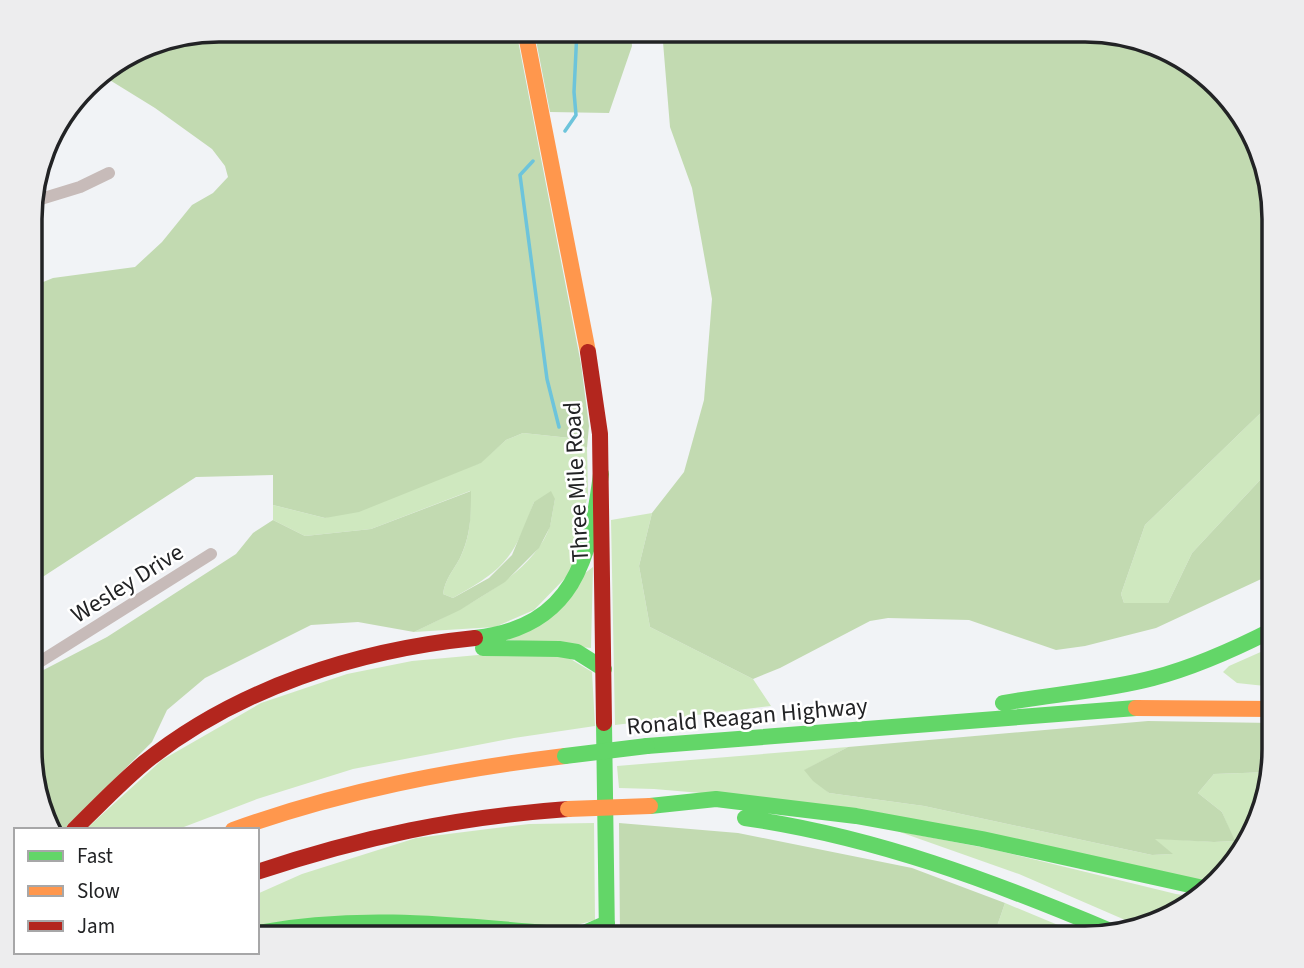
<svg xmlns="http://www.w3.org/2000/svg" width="1304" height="968" font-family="'Source Sans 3',sans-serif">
  <rect width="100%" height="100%" fill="#f1f3f6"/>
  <!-- green -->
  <path fill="#cfe8bf" d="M1274 400V465L1192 553 1168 603H1124L1121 594 1145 525Z
    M523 433 570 438 587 448 588 493 572 571 534 610 495 627 414 632C458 611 533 576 550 526 552 518 553 508 555 499L534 502C513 559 506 568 453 598L443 594C445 579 453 571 460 558 471 535 471 516 470 491L371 529 305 536 273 520V505L325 518 480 463 506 440Z
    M652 513 639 566 650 627 753 679 771 706 615 725 611 520Z
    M593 567 591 648 500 639Z
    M1274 646V687L1237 683 1223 672 1229 666Z
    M478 655H564L592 672 595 726 514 738 353 769 257 799 176 830H85L162 760 261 703 347 674 412 661Z
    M848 747 805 770 829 793 924 806 1152 855 1172 854 1153 838 1214 842 1234 841 1222 812 1198 793 1214 774 1271 772 1260 822 1228 874 1215 883 736 796 654 789 619 788 617 766Z
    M594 823 595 920 566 928 257 925V894L302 874 416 838 529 824Z
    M897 831 991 849 1176 894 1197 897 1168 919 1139 926 1019 874Z
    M1005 903 1058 925 1053 938H993Z"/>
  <!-- forest -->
  <path fill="#c2dab1" d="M219 30H516L581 364 589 426 587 448 570 438 523 433 506 440 481 463 359 512 325 518 273 505V475L196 477 38 580H31V287L53 278 135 267 162 242 192 205 213 193 228 177 225 166 212 149 155 108 108 79 90 81 94 76 158 40Z
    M534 30H631L632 46 609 113 550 112Z
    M662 30H1097L1157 44 1210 76 1255 136 1274 218V400L1145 525 1121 594 1124 603H1168L1192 553 1274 465V573L1156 628 1085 646 1056 650 969 620 888 618 870 621 780 668 753 679 650 627 639 566 652 513 684 472 704 400 712 299 692 188 670 127Z
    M471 491C471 516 471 534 460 558 453 571 445 579 443 594L453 598 489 578 512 555 534 502 551 491 555 499 550 527 539 548 505 582 460 610 414 632 358 622 311 625 205 678 167 710 152 742 63 830H49L30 762V722L38 711 30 696V677L107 637 236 554 253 533 273 520 305 536 371 529Z
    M1148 721 1274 723V762L1271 772 1214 774 1198 793 1222 812 1235 841 1214 842 1155 839 1173 854 1152 855 924 806 829 793 813 781 804 770 848 747Z
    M619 823 738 833 912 868 1005 903 993 938H620Z
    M456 933 488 938H302L310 936Z"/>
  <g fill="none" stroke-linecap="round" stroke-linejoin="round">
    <!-- stream -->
    <path stroke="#6dc4db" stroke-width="3.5" d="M565 131 576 115 574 92 577 30
      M533 161 520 175 547 379 559 427"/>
    <!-- street -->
    <path stroke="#c7bbb9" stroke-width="12" d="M31 202 80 187 109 173
      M30 668 211 554"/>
    <!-- fast -->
    <path stroke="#63d668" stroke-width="16" d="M475 638C574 627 590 559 601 474
      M483 648 559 649 577 652 604 669
      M1003 703C1053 694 1104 691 1153 678 1195 667 1235 649 1274 629
      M604 723 607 938
      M647 746 1136 708
      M650 806 716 799 856 816 982 839 1208 889
      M745 818C876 837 992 881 1113 932
      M257 933C364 913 461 926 568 935L584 933 607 923"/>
    <!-- slow -->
    <path stroke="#ff974d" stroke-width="16" d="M525 30 588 352
      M1136 708 1274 709
      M233 830C341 791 451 770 565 756"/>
    <!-- jam -->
    <path stroke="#b3261e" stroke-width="16" d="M588 352 600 434 604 723
      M74 830C97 807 119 784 144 763 237 688 357 650 475 638
      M257 872C362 837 457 817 568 809"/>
    <!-- fast-bridge -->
    <path stroke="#63d668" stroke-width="16" d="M565 756 647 746"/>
    <!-- slow-bridge -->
    <path stroke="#ff974d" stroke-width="16" d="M568 809 650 806"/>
  </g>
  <g text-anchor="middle" stroke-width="5" stroke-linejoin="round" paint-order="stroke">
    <!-- street labels -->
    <g font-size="24" fill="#222325" stroke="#fff">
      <text transform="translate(576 482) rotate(-93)" y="8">Three Mile Road</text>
      <text transform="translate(127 583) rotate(-32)" y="8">Wesley Drive</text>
      <text transform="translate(747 716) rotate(-5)" y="8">Ronald Reagan Highway</text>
    </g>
  </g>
  <!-- crop -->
  <path d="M0 0H1304V968H0ZM219 42H1085A177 177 0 0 1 1262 219V749A177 177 0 0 1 1085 926H219A177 177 0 0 1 42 749V219A177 177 0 0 1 219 42Z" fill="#ededee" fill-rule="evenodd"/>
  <path fill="none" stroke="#222325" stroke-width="3.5" d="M219 42H1085A177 177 0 0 1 1262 219V749A177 177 0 0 1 1085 926H219A177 177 0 0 1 42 749V219A177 177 0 0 1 219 42Z"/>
  <!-- legend -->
  <rect x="14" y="828" width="245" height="126" fill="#ffffff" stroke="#a7a7a8" stroke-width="2"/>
  <rect x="28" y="851" width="35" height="10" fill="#63d668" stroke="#a7a7a8" stroke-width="2"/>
  <text x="77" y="863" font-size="21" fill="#222325">Fast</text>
  <rect x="28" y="886" width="35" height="10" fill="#ff974d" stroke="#a7a7a8" stroke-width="2"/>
  <text x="77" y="898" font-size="21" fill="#222325">Slow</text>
  <rect x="28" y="921" width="35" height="10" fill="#b3261e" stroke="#a7a7a8" stroke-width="2"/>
  <text x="77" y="933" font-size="21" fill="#222325">Jam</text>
</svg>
